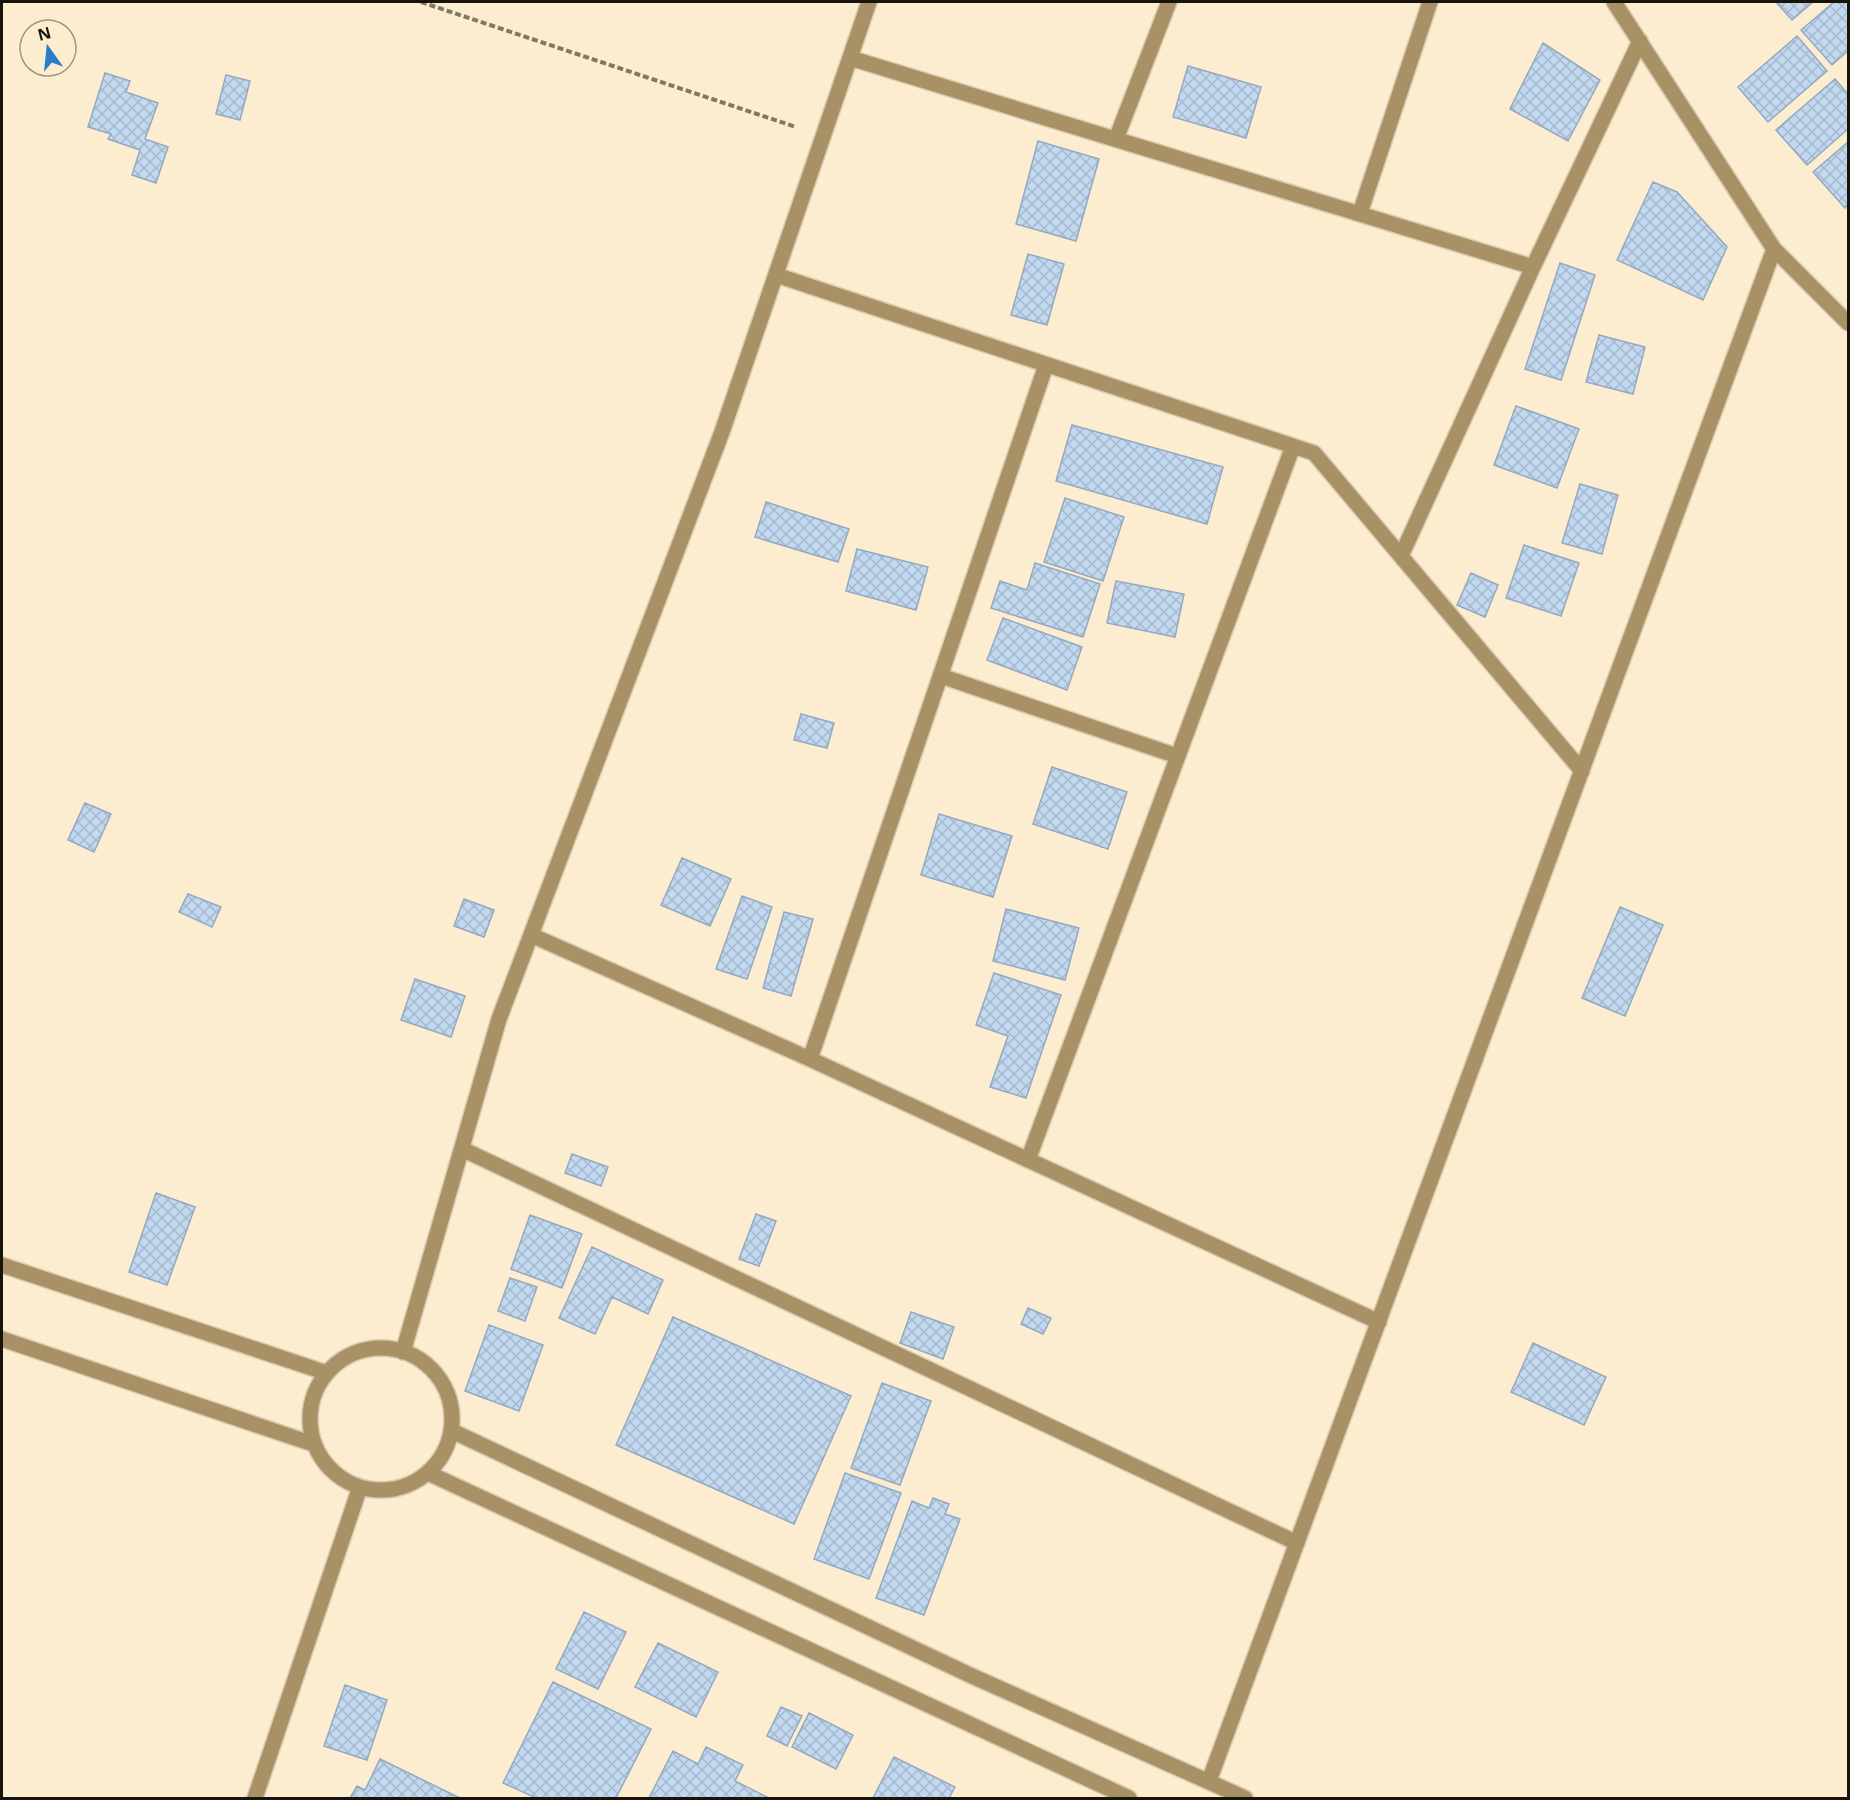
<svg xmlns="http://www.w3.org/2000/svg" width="1850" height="1800" font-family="'Noto Sans',sans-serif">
  <defs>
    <pattern id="building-cross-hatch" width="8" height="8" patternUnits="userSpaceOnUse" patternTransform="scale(1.5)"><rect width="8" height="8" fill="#c2d8f0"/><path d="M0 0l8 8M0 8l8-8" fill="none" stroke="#a6b8cc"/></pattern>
  </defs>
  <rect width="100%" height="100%" fill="#fcedd0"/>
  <!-- building -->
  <path fill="url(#building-cross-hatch)" stroke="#94a9c0" stroke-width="1.5" d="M1776 2H1813L1792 20Z
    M1834 2H1848V51L1832 65 1801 30Z
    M1797 36 1827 71 1768 122 1738 87Z
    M1543 43 1600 80 1568 141 1510 109Z
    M1188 66 1261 87 1246 138 1173 117Z
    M105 73 130 81 126 92 158 103 145 139 168 147 156 183 132 175 140 150 108 139 111 134 88 127Z
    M226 75 250 81 240 120 216 114Z
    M1835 79 1848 94V129L1807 165 1776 130Z
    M1038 141 1099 159 1076 241 1016 224Z
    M1848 142V204L1845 208 1813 172Z
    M1653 182 1677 192 1727 247 1703 300 1617 260Z
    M1028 254 1064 264 1047 325 1011 315Z
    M1560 263 1595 275 1561 380 1525 369Z
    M1599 335 1645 347 1633 394 1586 382Z
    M1516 406 1579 429 1557 488 1494 465Z
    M1072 425 1223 467 1207 524 1056 481Z
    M1580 484 1618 495 1602 554 1562 543Z
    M1065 498 1124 517 1103 581 1044 562Z
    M766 502 849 529 838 562 755 537Z
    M1524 545 1579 563 1561 616 1506 598Z
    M857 549 928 567 916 610 846 591Z
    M1035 563 1100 584 1083 637 991 608 1000 581 1027 590Z
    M1471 573 1498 585 1485 617 1457 605Z
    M1116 581 1184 594 1175 637 1107 623Z
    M1003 618 1082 647 1067 690 987 660Z
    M801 714 834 723 827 748 794 740Z
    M1052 767 1127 792 1108 849 1033 824Z
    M85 803 111 814 94 852 68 840Z
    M939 814 1012 836 993 897 921 875Z
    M682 858 731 879 710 926 661 905Z
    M188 894 221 907 212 927 179 912Z
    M742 896 772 907 747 979 716 969Z
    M464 899 494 910 484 937 454 926Z
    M1620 907 1663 925 1625 1016 1582 998Z
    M1006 909 1079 928 1065 980 993 961Z
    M784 912 813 919 791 996 763 988Z
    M994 973 1061 995 1026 1098 990 1087 1008 1036 976 1025Z
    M415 979 465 996 451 1037 401 1020Z
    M572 1154 608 1167 601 1186 565 1173Z
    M156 1193 195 1207 167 1285 129 1272Z
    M756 1214 776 1221 759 1266 739 1259Z
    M530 1215 582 1234 562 1288 511 1269Z
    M592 1247 663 1280 648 1314 612 1297 595 1334 559 1318Z
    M510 1278 537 1287 525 1321 498 1311Z
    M1028 1308 1051 1318 1043 1334 1021 1324Z
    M911 1312 954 1327 943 1359 900 1343Z
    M673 1317 851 1396 794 1524 616 1445Z
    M489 1325 543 1345 519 1411 465 1391Z
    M1533 1343 1606 1377 1584 1425 1511 1392Z
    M882 1383 931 1401 900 1485 851 1468Z
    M845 1473 901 1493 869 1579 814 1559Z
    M933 1498 949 1504 945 1514 960 1519 924 1615 876 1598 912 1501 929 1508Z
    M584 1612 626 1632 598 1689 556 1669Z
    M658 1643 718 1672 696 1717 635 1687Z
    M553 1682 651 1729 616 1798H536L503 1783Z
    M345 1685 387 1700 367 1760 324 1746Z
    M781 1707 802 1716 787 1746 767 1736Z
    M809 1713 853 1735 836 1769 792 1747Z
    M706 1747 743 1765 735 1781 767 1797 766 1798H649L673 1751 698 1764Z
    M894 1757 955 1787 949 1798H873Z
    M380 1759 460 1798H350L357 1786 365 1790Z"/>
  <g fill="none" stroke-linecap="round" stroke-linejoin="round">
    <!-- minor casing -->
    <g stroke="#d8cab0" stroke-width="18">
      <path id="minor" d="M850 58 1533 267
        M1116 139 1169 2
        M1360 213 1430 2
        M1774 249 1848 323
        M776 275 1314 453 1582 771
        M1401 556 1533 267 1640 41
        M941 676 1177 756
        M531 935 810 1059 1379 1322
        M810 1059 1046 365
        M462 1149 1297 1543
        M1028 1160 1293 446
        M2 1265 327 1373
        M2 1339 313 1444
        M310 1419a71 71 0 1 1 142 0a71 71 0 1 1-142 0Z
        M403 1352 499 1019 722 432 869 2
        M452 1431 972 1676 1245 1798
        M428 1473 1129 1798
        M1209 1781 1774 249 1614 2
        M255 1798 360 1487"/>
    </g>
    <!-- path -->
    <path stroke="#807764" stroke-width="4" stroke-dasharray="6 3" stroke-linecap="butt" d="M421 2 796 127"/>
    <!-- minor -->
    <use href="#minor" stroke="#a89165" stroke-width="15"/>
  </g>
  <!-- border -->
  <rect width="1850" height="1800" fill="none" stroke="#19140a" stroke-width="6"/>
  <!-- north arrow -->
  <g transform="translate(48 48) rotate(345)"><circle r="28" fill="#fcedd0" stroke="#a19681" stroke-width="1.5"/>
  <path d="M0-4.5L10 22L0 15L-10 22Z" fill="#267dca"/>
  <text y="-9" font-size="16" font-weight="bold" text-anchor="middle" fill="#19140a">N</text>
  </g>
</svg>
